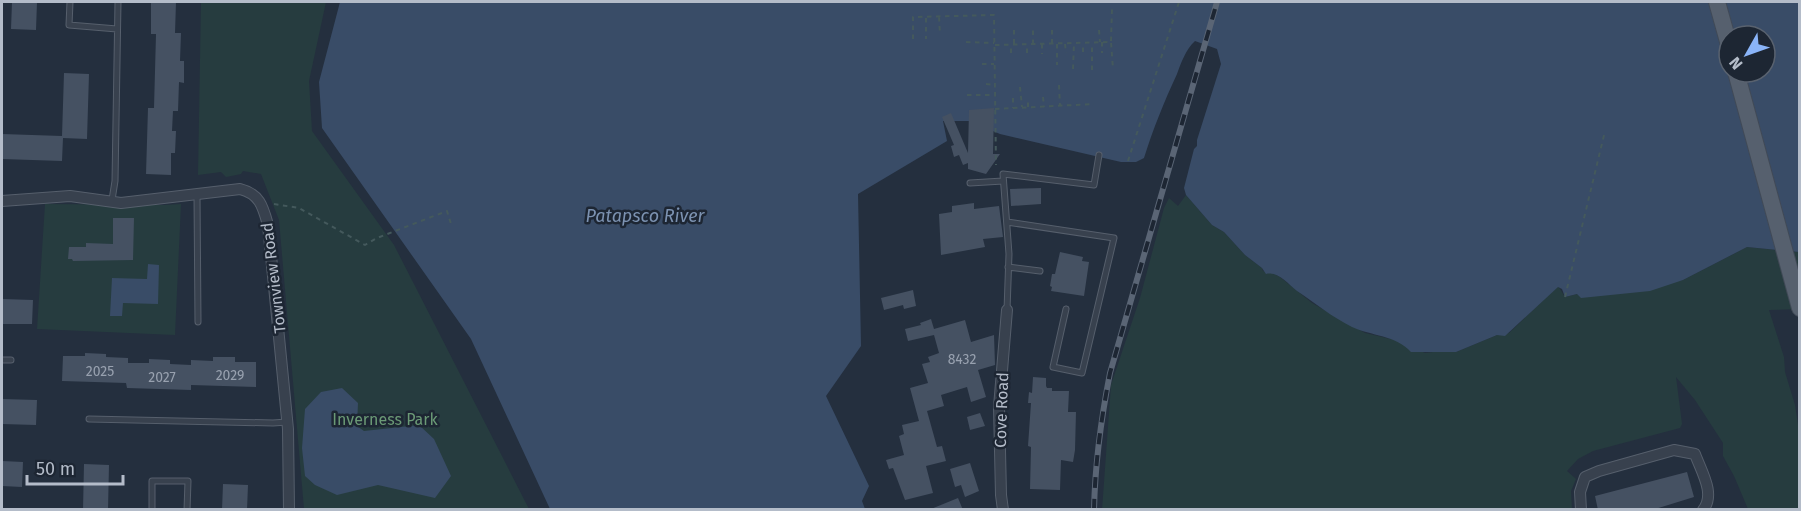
<svg xmlns="http://www.w3.org/2000/svg" width="1801" height="511" font-family="'Fira Sans',sans-serif">
  <rect width="100%" height="100%" fill="#242f3e"/>
  <!-- green -->
  <path fill="#263c3f" d="M201 2H326L309 81 312 131 394 245 529 509H304L279 220 261 174 243 171 241 174 226 177 221 172 198 175Z
    M1186 195 1212 225 1224 232 1245 255 1262 268 1263 271 1273 273 1280 277 1312 303 1365 333 1395 340 1425 353 1449 350 1456 352 1497 335 1509 333 1558 286 1565 297 1577 294 1581 297 1683 280 1747 247 1799 252V309L1769 310 1784 357 1785 372 1795 405 1799 431V509H1748L1734 476 1723 456V443L1695 400 1676 377 1682 424 1680 428 1593 451 1578 459 1567 471 1576 479 1571 491 1572 509 1102 510 1111 385 1140 298 1164 208 1169 198 1178 206Z
    M45 204 164 205 181 204 175 335 37 329Z"/>
  <!-- water -->
  <path fill="#394c67" fill-rule="evenodd" d="M340 2H1799V252L1747 247 1683 280 1650 291 1581 298 1577 294 1565 297 1562 289 1558 287 1505 336 1497 335 1456 352H1411C1396 335 1371 336 1352 327 1332 317 1315 303 1297 291 1288 284 1278 271 1266 274L1262 268 1245 255 1224 232 1212 225 1186 195 1184 188 1194 149 1197 146V140L1221 64 1217 49 1195 41C1186 49 1181 63 1177 74 1164 102 1153 129 1144 158L1136 162H1121L1000 134 969 121H943L947 141 858 194 861 346 826 396 869 486 862 501 865 509H550L471 339 322 128 319 82ZM1729 36H1765V72H1729Z
    M148 264 159 265 158 304 123 303 122 316H110L112 278 147 279Z
    M342 388 358 403 357 426 364 431 419 425 434 439 451 476 435 498 378 485 337 495 315 485 305 476 302 448 305 409 321 392Z"/>
  <!-- building -->
  <path fill="#455162" d="M12 2H37L36 30 11 29Z
    M151 2H176L175 33H181L180 61H184V83L179 82 178 111H173L172 131H176L175 153H171V175L146 174 148 108H154L156 34H151Z
    M64 73 89 74 87 139 63 138 62 161 2 159V134L62 136Z
    M994 108 993 154H1000L986 174 968 169V163L963 165 959 155 954 157 951 146 954 145 942 117 951 113 968 153 969 110Z
    M1041 188V204L1011 206 1010 189Z
    M974 203V209L999 206 1003 237 983 239 985 247 941 255 939 214 952 212V206Z
    M113 218H134L133 260 73 261 72 259H68L69 247H86V243L113 244Z
    M1060 252 1083 257 1082 261 1089 262 1084 296 1051 291 1052 287 1050 286 1052 274H1055Z
    M913 290 916 306 904 309 903 305 884 310 881 298Z
    M2 299 33 300 32 324H2Z
    M931 319 934 329 965 320 971 342 994 335 995 365 978 370 986 397 971 402 967 387 941 395 944 406 927 411 937 447 942 446 946 461 926 466 933 493 905 500 893 468 889 469 886 460 904 455 899 436 904 434 902 425 919 421 910 388 928 383 922 364 930 362 928 357 939 353 934 335 908 341 905 329 921 325 920 323Z
    M85 353 106 354V357L128 358V363H149V359L170 360V364L191 365V360L213 361V357H235V362H256V387L191 385V390L127 388 126 383 62 381 63 356H85Z
    M1033 377 1046 378V386L1047 388H1052V391H1069L1068 412H1076L1075 450 1073 462 1061 460 1060 490 1030 489 1031 447 1028 446 1031 403H1028L1029 392 1032 393Z
    M2 399 37 400 36 425 2 424Z
    M980 413 985 426 970 430 967 417Z
    M2 461 23 462 22 487 2 486Z
    M970 463 979 491 965 497 961 485 955 487 950 469Z
    M84 464 109 465 108 510H83Z
    M1687 472 1694 497 1652 510H1598L1595 496Z
    M223 484 248 485 247 510H222Z
    M958 498 963 510H931V509Z"/>
  <g fill="none" stroke-linecap="round" stroke-linejoin="round">
    <!-- lane casing -->
    <g stroke="#565f6c" stroke-width="7">
      <path id="lane" d="M70 2 69 25 117 29
        M970 183 1003 181
        M197 195 198 322
        M112 200 115 181 118 2
        M1007 222 1114 238 1082 373 1053 367 1066 309
        M1008 267 1040 271
        M1007 310 1009 254 1003 174 1094 185 1099 155
        M2 360H11
        M89 419 273 423 287 422
        M152 510V481H188L187 510"/>
    </g>
    <!-- street casing -->
    <g stroke="#565f6c" stroke-width="12">
      <path id="street" d="M2 201 70 196 121 203 240 189C260 194 263 207 268 225L288 429 289 510
        M1003 510 1001 495 999 407 1007 310
        M1581 510 1580 492 1585 477 1599 471 1674 450 1695 454C1701 471 1716 494 1703 510"/>
    </g>
    <!-- primary casing -->
    <g stroke="#414a57" stroke-width="18">
      <path id="primary" d="M1717 2 1729 45
        M1736 72 1800 308"/>
    </g>
    <!-- path -->
    <path stroke="#44595c" stroke-width="2" stroke-dasharray="4.5 4.5" stroke-linecap="butt" d="M939 17 940 35
      M926 18V39
      M1014 30V45
      M1052 30V47
      M1099 30 1100 42
      M913 39V17L994 15 996 165
      M1111 41 1112 8
      M966 42 994 43
      M1102 42V53
      M1033 44V30
      M1042 44V54
      M1057 44V65
      M1065 44 1066 53
      M995 45 1111 42 1113 69
      M1083 52V43
      M1011 53V45
      M1027 53V44
      M982 64H994
      M1073 69 1074 43
      M1092 70V43
      M986 84 995 85
      M1059 85 1060 106
      M1020 87 1022 107
      M967 95H994
      M1043 97 1044 107
      M1013 98V108
      M1028 107V98
      M995 109 1094 104
      M1128 161 1179 2
      M274 204 299 208 365 245 377 238 447 211 451 224
      M1565 297 1605 131"/>
    <!-- lane -->
    <use href="#lane" stroke="#38414e" stroke-width="5"/>
    <!-- street -->
    <use href="#street" stroke="#38414e" stroke-width="10"/>
    <!-- primary -->
    <use href="#primary" stroke="#56606e" stroke-width="16"/>
    <!-- rail casing -->
    <g stroke="#5a6575" stroke-width="6">
      <path id="rail" d="M1094 510C1095 463 1101 419 1110 373L1217 2"/>
    </g>
    <!-- rail -->
    <use href="#rail" stroke="#1d2633" stroke-width="4" stroke-dasharray="11" stroke-linecap="butt"/>
  </g>
  <g text-anchor="middle" stroke-width="5" stroke-linejoin="round" paint-order="stroke">
    <!-- number labels -->
    <g font-size="14" fill="#98a1af">
      <text x="962" y="364">8432</text>
      <text x="100" y="376">2025</text>
      <text x="230" y="380">2029</text>
      <text x="162" y="382">2027</text>
    </g>
    <!-- street labels -->
    <g font-size="16" fill="#b4bcc9" stroke="#1d2633">
      <text transform="translate(273 278) rotate(-97)" y="6">Townview Road</text>
      <text transform="translate(1001 410) rotate(-88)" y="6">Cove Road</text>
    </g>
    <!-- park labels -->
    <g font-size="16" fill="#6b9a76" stroke="#1d2633">
      <text x="385" y="425">Inverness Park</text>
    </g>
    <!-- water labels -->
    <g font-size="18" font-style="italic" fill="#7c92b1" stroke="#1d2633">
      <text x="645" y="222">Patapsco River</text>
    </g>
  </g>
  <!-- border -->
  <rect width="1801" height="511" fill="none" stroke="#b4bcc9" stroke-width="6"/>
  <!-- north arrow -->
  <g transform="translate(1747 54) rotate(230)"><circle r="28" fill="#1d2633" stroke="#59626f" stroke-width="1.5"/>
  <path d="M0-4.5L10 22L0 15L-10 22Z" fill="#8ab4f8"/>
  <text y="-9" font-size="16" font-weight="bold" text-anchor="middle" fill="#b4bcc9">N</text>
  </g>
  <!-- scale -->
  <path d="M27 475v9h96v-9" fill="none" stroke="#b4bcc9" stroke-width="3"/>
  <text x="36" y="475" font-size="18" fill="#b4bcc9" stroke="#1d2633" stroke-width="4.5" paint-order="stroke">50 m</text>
</svg>
